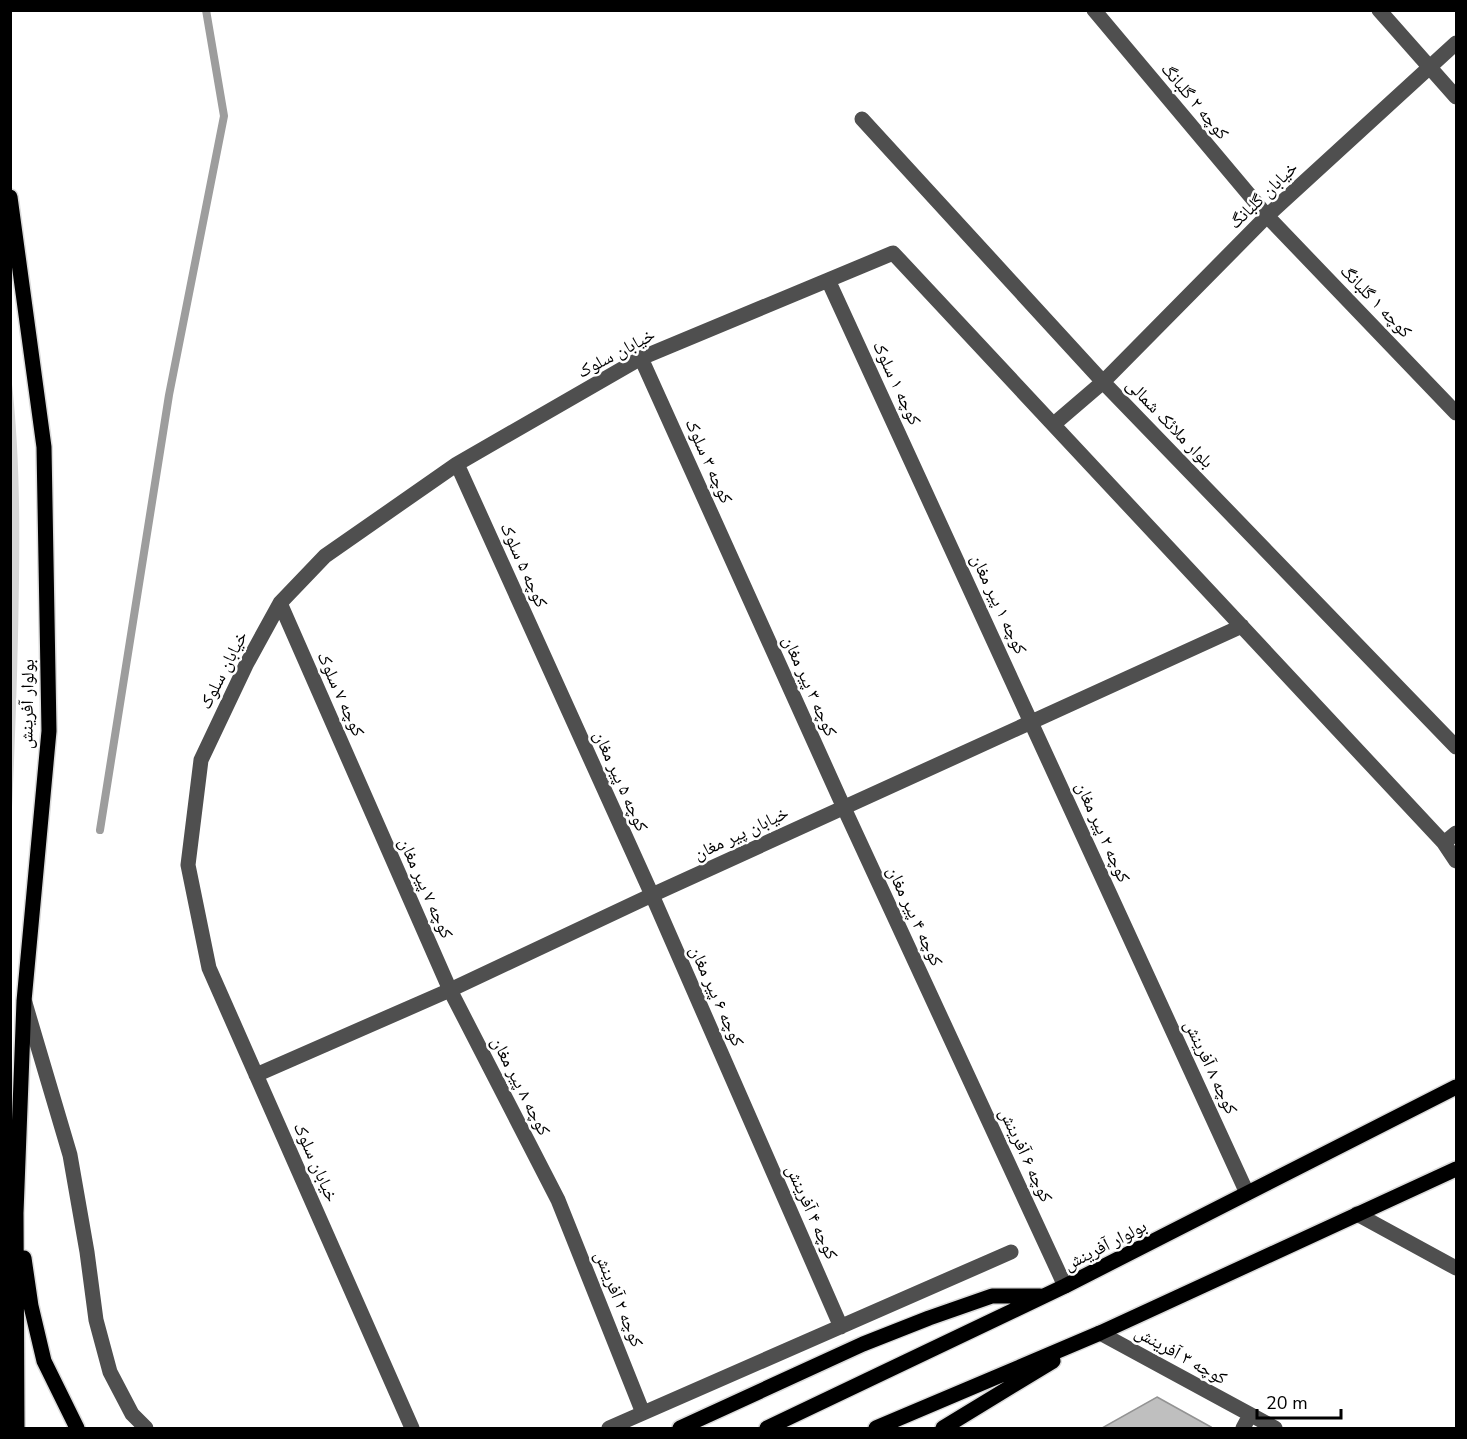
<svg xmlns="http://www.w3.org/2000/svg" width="1467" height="1439" font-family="'Nunito Sans','Noto Naskh Arabic',sans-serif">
  <rect width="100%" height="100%" fill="#fff"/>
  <!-- green -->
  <path fill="#d6d6d6" d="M11 375C19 443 20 511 19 579 18 663 15 746 11 829Z"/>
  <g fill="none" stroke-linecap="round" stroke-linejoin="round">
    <!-- stream -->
    <path stroke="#9d9d9d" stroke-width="8" d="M100 830 169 395 224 116 206 10"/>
  </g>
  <!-- building -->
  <path fill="#bfbfbf" stroke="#939393" stroke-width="1.5" d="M1157 1397 1211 1427 1210 1428H1102Z"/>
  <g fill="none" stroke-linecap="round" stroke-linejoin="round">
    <!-- major casing -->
    <g stroke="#dbdbdb" stroke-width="18">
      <path id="major" d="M10 197 44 447 49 731 24 1001 16 1213 17 1428
        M24 1258 31 1306 44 1361 77 1428
        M680 1428 863 1344 929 1318 992 1296H1040
        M767 1428 1065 1286 1456 1087
        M876 1428 1100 1333 1456 1169
        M943 1428 1053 1361"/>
    </g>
    <!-- minor -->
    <path stroke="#4f4f4f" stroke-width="15" d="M1094 10 1267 216 1456 413
      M1379 10 1456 97
      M862 119 1103 382 1456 747
      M828 280 1247 1193
      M641 358 844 808 1065 1286
      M1054 424 1103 382 1267 216 1456 43
      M457 464 652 895 841 1327
      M280 603 450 990 558 1200 643 1413
      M1444 843 1456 833
      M25 1003 70 1155 87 1252 96 1320 110 1372 132 1414 146 1428
      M256 1075 450 990 652 895 1242 626
      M1357 1214 1456 1268
      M1100 1333 1275 1428
      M412 1428 209 968 188 865 201 760 246 665 280 603 325 556 457 464 641 358 893 253 1444 843 1456 861
      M609 1428 1011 1252
      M1243 1428 1250 1415"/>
    <!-- major -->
    <use href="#major" stroke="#000" stroke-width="15"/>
  </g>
  <g text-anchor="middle" stroke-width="5" stroke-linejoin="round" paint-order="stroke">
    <!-- street labels -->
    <g font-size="18" fill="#000" stroke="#fff">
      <text transform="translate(1195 101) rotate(50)" y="6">کوچه ۲ گلبانگ</text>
      <text transform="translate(1263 195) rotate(-44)" y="6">خیابان گلبانگ</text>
      <text transform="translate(1376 301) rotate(46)" y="6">کوچه ۱ گلبانگ</text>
      <text transform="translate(616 353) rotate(-28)" y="6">خیابان سلوک</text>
      <text transform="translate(897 383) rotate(65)" y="6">کوچه ۱ سلوک</text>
      <text transform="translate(1170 423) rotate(46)" y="6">بلوار ملائک شمالی</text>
      <text transform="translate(709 461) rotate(66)" y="6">کوچه ۳ سلوک</text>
      <text transform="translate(524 565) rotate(66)" y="6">کوچه ۵ سلوک</text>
      <text transform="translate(999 604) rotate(65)" y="6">کوچه ۱ پیر مغان</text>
      <text transform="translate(223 670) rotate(-63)" y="6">خیابان سلوک</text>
      <text transform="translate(810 686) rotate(66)" y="6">کوچه ۳ پیر مغان</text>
      <text transform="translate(341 694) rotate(66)" y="6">کوچه ۷ سلوک</text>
      <text transform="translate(27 704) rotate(-89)" y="6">بولوار آفرینش</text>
      <text transform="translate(621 781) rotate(66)" y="6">کوچه ۵ پیر مغان</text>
      <text transform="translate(1103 832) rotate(66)" y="6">کوچه ۲ پیر مغان</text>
      <text transform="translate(741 833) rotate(-25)" y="6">خیابان پیر مغان</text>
      <text transform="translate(426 888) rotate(66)" y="6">کوچه ۷ پیر مغان</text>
      <text transform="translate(915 916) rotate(65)" y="6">کوچه ۴ پیر مغان</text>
      <text transform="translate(717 996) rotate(66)" y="6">کوچه ۶ پیر مغان</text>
      <text transform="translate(1211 1067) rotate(65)" y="6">کوچه ۸ آفرینش</text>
      <text transform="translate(521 1086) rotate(63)" y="6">کوچه ۸ پیر مغان</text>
      <text transform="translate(1026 1155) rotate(65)" y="6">کوچه ۶ آفرینش</text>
      <text transform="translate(316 1162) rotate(66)" y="6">خیابان سلوک</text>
      <text transform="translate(812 1212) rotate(66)" y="6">کوچه ۴ آفرینش</text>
      <text transform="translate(1105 1245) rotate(-27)" y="6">بولوار آفرینش</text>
      <text transform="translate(619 1299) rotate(68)" y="6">کوچه ۲ آفرینش</text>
      <text transform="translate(1181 1355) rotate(29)" y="6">کوچه ۳ آفرینش</text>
    </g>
  </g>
  <!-- border -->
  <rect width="1467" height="1439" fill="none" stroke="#000000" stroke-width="24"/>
  <!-- scale -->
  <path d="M1257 1409v9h84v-9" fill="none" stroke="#000000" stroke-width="3"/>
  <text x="1266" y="1409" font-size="18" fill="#000000" stroke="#ffffff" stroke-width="4.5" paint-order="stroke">20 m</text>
</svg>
